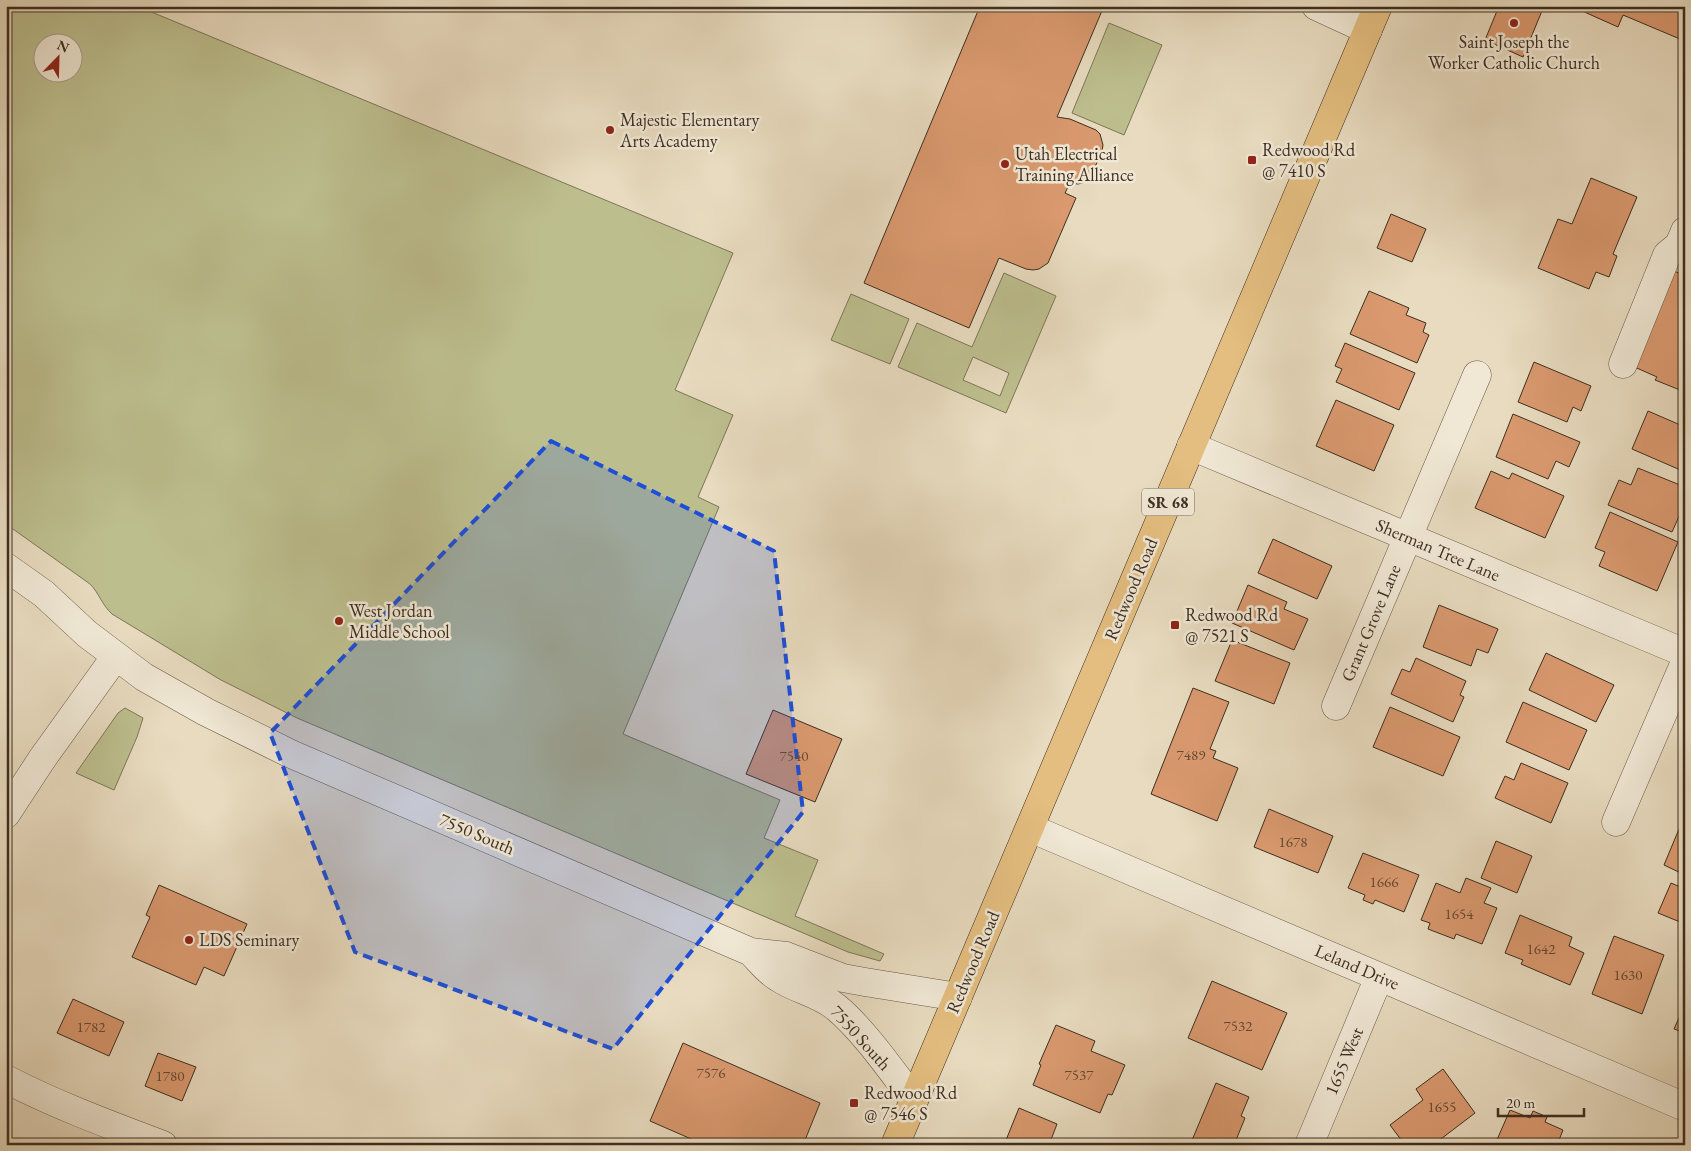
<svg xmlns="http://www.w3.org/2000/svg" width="1691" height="1151" font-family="'EB Garamond',serif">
  <rect width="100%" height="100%" fill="#e8dbbf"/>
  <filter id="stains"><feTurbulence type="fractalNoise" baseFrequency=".004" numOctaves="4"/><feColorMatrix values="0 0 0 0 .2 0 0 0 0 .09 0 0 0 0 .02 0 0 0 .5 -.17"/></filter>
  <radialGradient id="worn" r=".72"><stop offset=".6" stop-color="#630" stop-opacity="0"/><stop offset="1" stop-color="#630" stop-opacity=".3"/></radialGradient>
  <!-- green -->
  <path fill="#bdbe8e" stroke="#7d7658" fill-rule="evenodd" d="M6 6H137L733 253 675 390 733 415 698 497 719 507 623 734 780 800 764 838 818 860 795 916 884 954 880 961 848 952 297 718 221 680 112 614C102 605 99 593 90 584L6 524V158L8 155 6 154ZM42 42H72V72H42Z
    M1109 23 1162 45 1124 135 1072 113Z
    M1004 273 1056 296 1006 413 898 367 917 323 972 347ZM973 357 1009 373 1000 396 963 380Z
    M851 294 909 319 890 364 831 340Z
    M125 708 143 718 137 737 114 790 76 773 118 713Z"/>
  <!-- building -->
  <path fill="#da996f" stroke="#3d2e21" d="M980 6H1104L1057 117 1070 119 1096 130 1100 134 1103 145 1102 151 1089 181 1078 184 1070 183 1065 193 1076 198 1048 263 1039 269 1033 270 1026 269 999 258 969 328 864 283Z
    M1499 6H1544L1523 57 1485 40Z
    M1571 6H1685V27L1680 39 1623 15 1618 27Z
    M1591 178 1637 197 1613 254 1617 256 1609 277 1596 272 1589 289 1538 268 1558 219 1572 224Z
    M1391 214 1426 229 1412 262 1377 248Z
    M1670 269 1685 276V392L1655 380 1657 377 1630 365Z
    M1369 291 1409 308 1406 315 1426 323 1423 332 1429 335 1417 363 1350 334Z
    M1345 343 1415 373 1399 410 1336 382 1342 369 1335 366Z
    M1534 362 1591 386 1581 411 1573 407 1567 422 1518 402Z
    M1336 400 1394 425 1374 471 1316 446Z
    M1648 411 1685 427V472L1632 449Z
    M1513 414 1580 442 1569 467 1556 461 1548 479 1496 457Z
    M1638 468 1685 487V503L1672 532 1608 505 1619 480 1631 485Z
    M1491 471 1509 479 1512 473 1564 496 1545 538 1475 508Z
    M1610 512 1678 542 1657 591 1599 566 1605 552 1595 548Z
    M1273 539 1332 566 1317 599 1258 573Z
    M1248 585 1287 602 1284 609 1308 619 1294 650 1232 623Z
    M1439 605 1498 629 1488 653 1477 649 1471 666 1423 647Z
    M1232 640 1290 663 1274 704 1215 681Z
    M1546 653 1614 685 1596 722 1529 690Z
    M1416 658 1466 681 1460 695 1464 697 1453 722 1391 694 1402 669 1410 672Z
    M1193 688 1229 702 1210 749 1216 751 1213 758 1238 768 1217 821 1151 794Z
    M1523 702 1587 730 1569 770 1506 742Z
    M1390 707 1460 737 1443 776 1373 747Z
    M773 710 842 739 815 802 746 774Z
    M1521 763 1568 783 1551 823 1495 798 1505 776 1514 780Z
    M1269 809 1333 836 1318 873 1254 847Z
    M1679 829 1685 831V875L1664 865Z
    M1496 841 1532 856 1517 893 1481 878Z
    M1363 853 1419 875 1404 912 1375 900 1373 904 1363 900 1365 895 1348 888Z
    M1466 878 1491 888 1484 903 1497 908 1482 944 1456 934 1454 939 1428 929 1430 923 1421 920 1436 883 1460 893Z
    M1671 883 1685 889V924L1658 913Z
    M159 885 247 924 224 976 204 967 196 985 132 957 150 917 146 915Z
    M1520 915 1572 937 1569 946 1584 953 1570 985 1521 964 1523 960 1505 953Z
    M1614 936 1664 955 1642 1014 1592 994Z
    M1212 981 1287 1013 1262 1070 1188 1038Z
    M73 999 124 1022 109 1056 57 1033Z
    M1685 1004V1033L1674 1029Z
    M1056 1025 1095 1041 1091 1051 1125 1065 1112 1095 1108 1094 1100 1113 1033 1085 1041 1065 1039 1064Z
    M683 1043 820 1103 803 1145H705L650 1121Z
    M158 1053 196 1067 182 1101 145 1086Z
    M1443 1069 1475 1113 1433 1145H1405L1390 1125 1423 1100 1416 1089Z
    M1216 1083 1249 1097 1241 1116 1245 1118 1234 1145H1190Z
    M1019 1108 1057 1124 1049 1145H1004Z
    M1510 1110 1530 1118 1533 1111 1547 1117 1545 1122 1563 1130 1557 1145H1502L1496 1142Z"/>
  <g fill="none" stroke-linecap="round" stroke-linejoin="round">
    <!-- minor casing -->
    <g stroke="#685948" stroke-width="29">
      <path id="minor" d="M1316 6 1368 30
        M1623 364 1667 255 1679 245 1685 231
        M1191 446 1685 653
        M6 567 44 594 87 634 144 677 206 712 291 754 751 952 786 956 843 978 865 982 958 997
        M1336 706 1477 375
        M6 814 42 759 116 656
        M1616 822 1685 662
        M1030 828 1685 1107
        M751 952C759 960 768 972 779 978 797 990 819 993 837 1008 865 1032 891 1070 914 1100
        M6 1079C56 1105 110 1125 163 1145
        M1309 1145 1379 977"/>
    </g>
    <!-- major casing -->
    <g stroke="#3d2e21" stroke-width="29">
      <path id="major" d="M895 1145 1378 6"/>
    </g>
    <!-- minor -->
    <use href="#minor" stroke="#f0e8d5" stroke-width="28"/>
    <!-- major -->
    <use href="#major" stroke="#e4be80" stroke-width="28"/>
  </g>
  <!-- marked area -->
  <path fill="#1d4ed8" fill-opacity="0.2" stroke="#1d4ed8" stroke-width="4" stroke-dasharray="10 6" stroke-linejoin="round" d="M551 441 774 551 803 812 613 1049 355 952 270 733Z"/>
  <!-- markers -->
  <g fill="#8f2418" stroke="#f0e8d5" stroke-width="2">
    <circle cx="1514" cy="23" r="5"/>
    <circle cx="610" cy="130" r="5"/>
    <rect x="1247" y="155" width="10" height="10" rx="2.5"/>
    <circle cx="1005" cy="164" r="5"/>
    <circle cx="339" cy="621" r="5"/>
    <rect x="1170" y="620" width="10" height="10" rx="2.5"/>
    <circle cx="189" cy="940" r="5"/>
    <rect x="849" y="1098" width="10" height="10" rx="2.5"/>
  </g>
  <g text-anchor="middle" stroke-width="5" stroke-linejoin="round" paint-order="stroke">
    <!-- number labels -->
    <g font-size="15" fill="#644934">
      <text x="1191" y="760">7489</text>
      <text x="794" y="761">7540</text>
      <text x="1293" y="847">1678</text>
      <text x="1384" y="887">1666</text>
      <text x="1459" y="919">1654</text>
      <text x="1541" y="954">1642</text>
      <text x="1628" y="980">1630</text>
      <text x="1238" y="1031">7532</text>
      <text x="91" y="1032">1782</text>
      <text x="711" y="1078">7576</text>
      <text x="1079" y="1080">7537</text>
      <text x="170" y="1081">1780</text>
      <text x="1442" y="1112">1655</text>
    </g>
    <!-- shield labels -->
    <rect fill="#f0e8d5" stroke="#736657" stroke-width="1" x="1142" y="488.5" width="52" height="27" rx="4"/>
    <g font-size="16" font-weight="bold" fill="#3d2e21">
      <text x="1168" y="508">SR 68</text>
    </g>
    <!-- poi labels -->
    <g font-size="18" fill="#3d2e21" stroke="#f0e8d5" text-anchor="start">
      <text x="1514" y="48" text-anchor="middle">Saint Joseph the<tspan x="1514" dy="21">Worker Catholic Church</tspan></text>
      <text x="620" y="126">Majestic Elementary<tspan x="620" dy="21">Arts Academy</tspan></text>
      <text x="1262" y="156">Redwood Rd<tspan x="1262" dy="21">@ 7410 S</tspan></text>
      <text x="1015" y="160">Utah Electrical<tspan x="1015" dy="21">Training Alliance</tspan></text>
      <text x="349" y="617">West Jordan<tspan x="349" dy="21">Middle School</tspan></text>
      <text x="1185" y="621">Redwood Rd<tspan x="1185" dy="21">@ 7521 S</tspan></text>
      <text x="199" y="946">LDS Seminary</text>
      <text x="864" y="1099">Redwood Rd<tspan x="864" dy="21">@ 7546 S</tspan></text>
    </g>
    <!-- street labels -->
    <g font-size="18" fill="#3d2e21" stroke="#f0e8d5">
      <text transform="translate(1438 550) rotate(23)" y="6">Sherman Tree Lane</text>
      <text transform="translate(1131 589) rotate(-67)" y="6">Redwood Road</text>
      <text transform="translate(1371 623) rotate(-67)" y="6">Grant Grove Lane</text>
      <text transform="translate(477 834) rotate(23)" y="6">7550 South</text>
      <text transform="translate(973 962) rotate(-67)" y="6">Redwood Road</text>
      <text transform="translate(1357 967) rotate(23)" y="6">Leland Drive</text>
      <text transform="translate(861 1038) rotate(48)" y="6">7550 South</text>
      <text transform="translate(1344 1061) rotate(-67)" y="6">1655 West</text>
    </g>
  </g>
  <!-- margin -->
  <rect width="1691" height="1151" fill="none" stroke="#e8dbbf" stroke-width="25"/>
  <rect x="8" y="8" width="1676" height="1136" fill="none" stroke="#3d2e21" stroke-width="2.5"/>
  <rect x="12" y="12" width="1666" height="1126" fill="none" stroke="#3d2e21"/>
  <!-- north arrow -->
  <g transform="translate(58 58) rotate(23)"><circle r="24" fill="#f0e8d5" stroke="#a89e8d"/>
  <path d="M0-4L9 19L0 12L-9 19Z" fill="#8f2418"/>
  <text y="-8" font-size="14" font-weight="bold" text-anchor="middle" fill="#3d2e21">N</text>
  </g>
  <!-- scale -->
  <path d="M1498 1108v8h86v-8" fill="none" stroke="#3d2e21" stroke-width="2.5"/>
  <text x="1506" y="1108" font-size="15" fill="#3d2e21" stroke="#f0e8d5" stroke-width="4" paint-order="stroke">20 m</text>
  <rect width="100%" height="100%" filter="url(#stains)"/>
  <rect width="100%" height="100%" fill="url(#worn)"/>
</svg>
